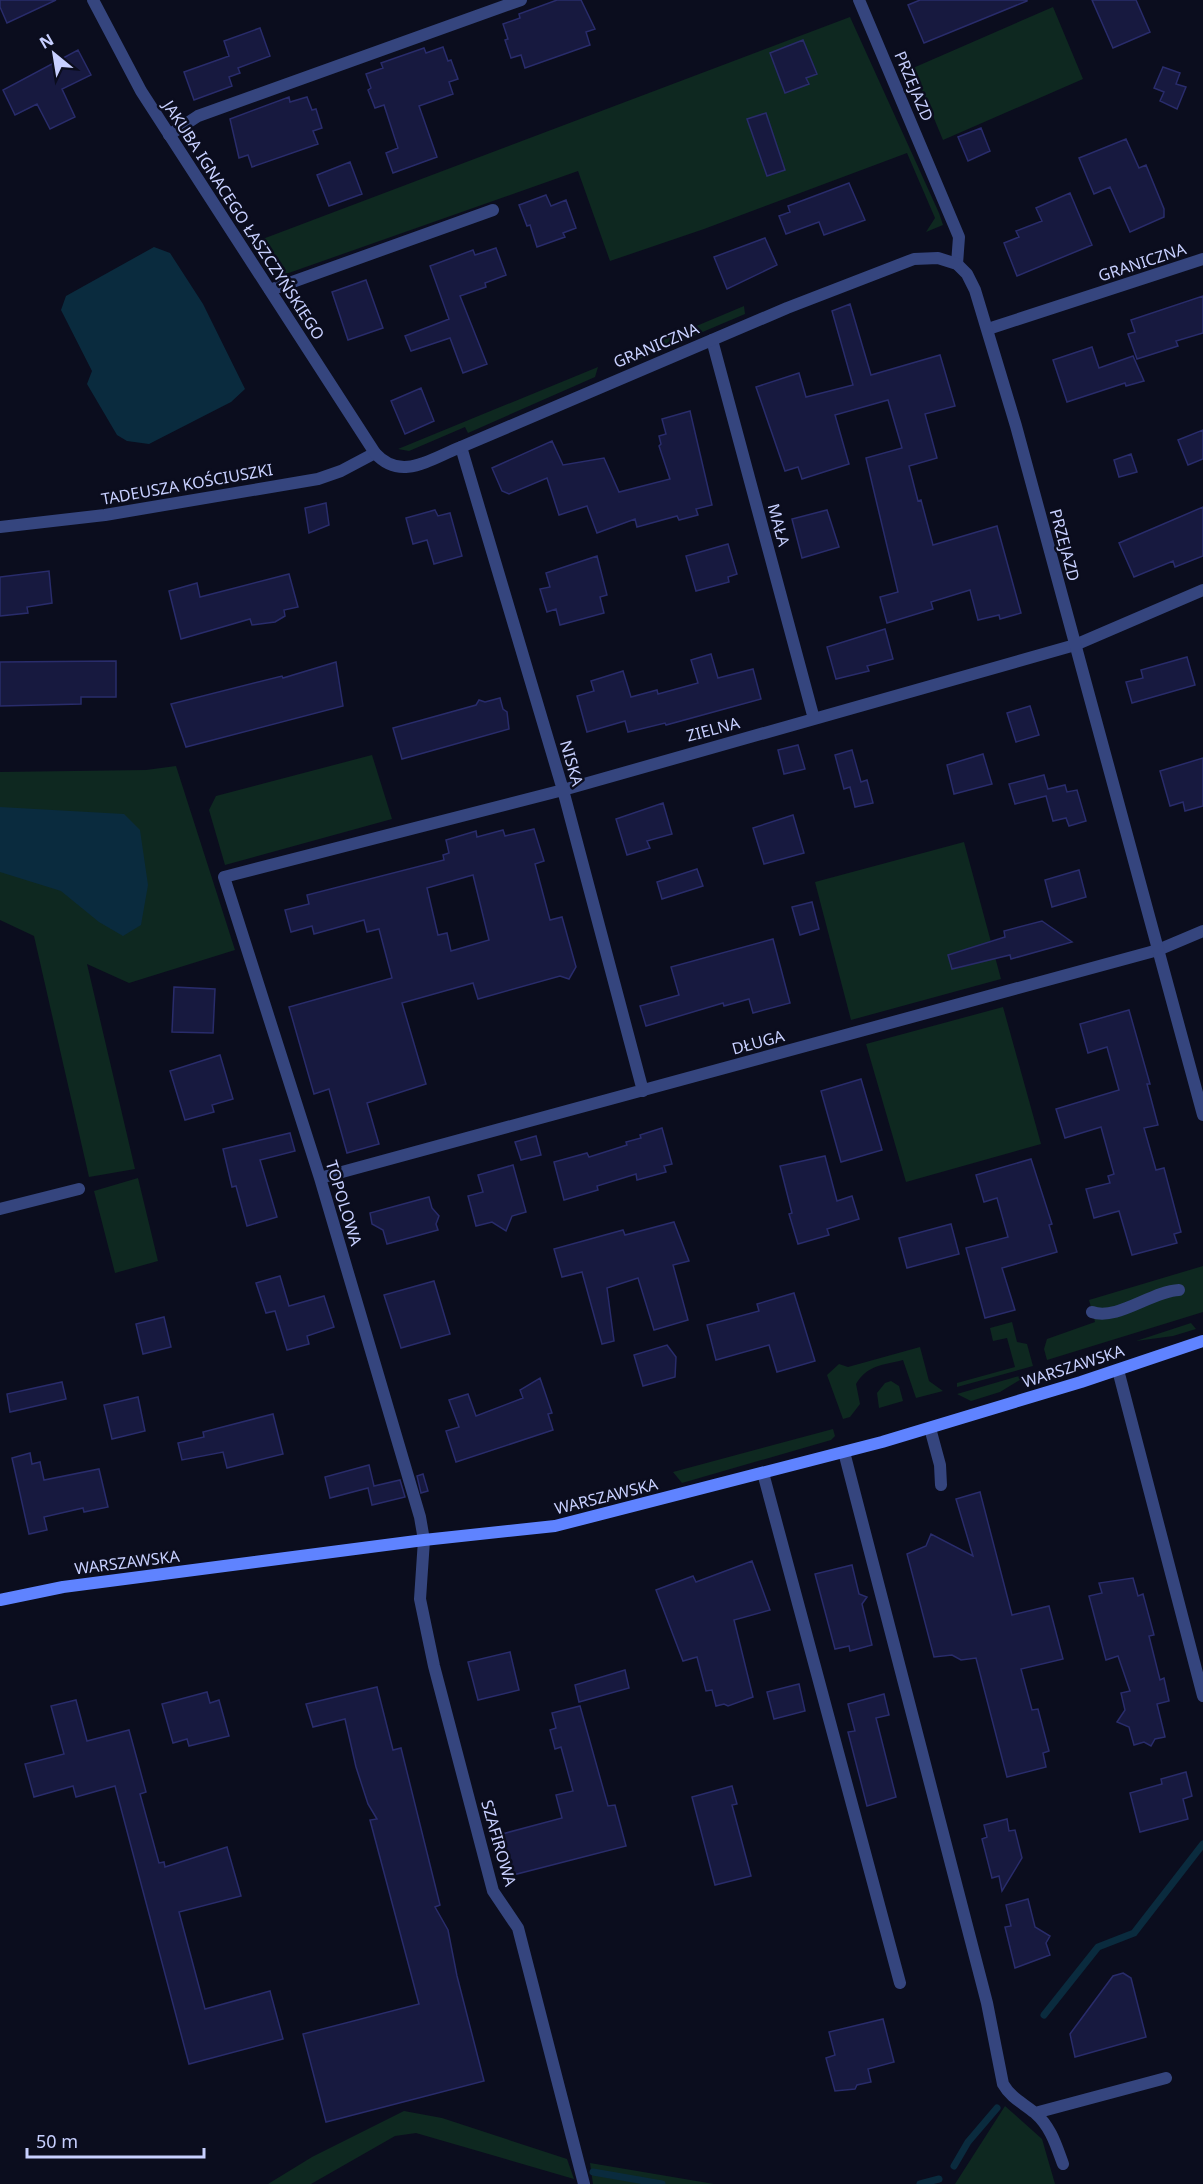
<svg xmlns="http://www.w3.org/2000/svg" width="1203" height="2184" font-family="'Noto Sans',sans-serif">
  <rect width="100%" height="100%" fill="#0b0d1e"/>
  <!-- green -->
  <path fill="#0e2820" d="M1053 7 1083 79 943 140 913 68Z
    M850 17 939 213 943 225 926 232 935 218 907 153 704 229 610 261 578 171 283 275 260 240Z
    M744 306 745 314 620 367 613 361Z
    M598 367 595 377 468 433 465 427 409 451 398 449Z
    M372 755 392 819 225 865 209 810 216 796Z
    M176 766 235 950 129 983 87 964 135 1169 89 1177 34 936 0 920V772L146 770Z
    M964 842 1001 979 851 1020 815 882Z
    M1003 1007 1041 1144 906 1182 866 1044Z
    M138 1178 158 1261 115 1273 94 1191Z
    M1203 1266V1312L1047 1360 1044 1349 1047 1339 1095 1322 1089 1300Z
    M1012 1322 1017 1342 1027 1344 1033 1366 957 1387V1383L1015 1367 1007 1338 993 1341 990 1328Z
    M1191 1323 1196 1329 1173 1336 1136 1341Z
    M920 1347 929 1381 943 1391 916 1398 903 1360C883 1365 867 1365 856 1384L860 1404 850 1417 843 1419 827 1375 839 1364 848 1367Z
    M1033 1372 1000 1392 971 1401 957 1394Z
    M891 1381 899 1386 903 1401 879 1408 877 1393 885 1383Z
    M833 1429 835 1436 831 1440 682 1483 673 1472Z
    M1005 2106 1042 2139 1055 2184H955Z
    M404 2111 442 2118 567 2159 574 2179 416 2133 395 2136 311 2184H268L312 2157Z
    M590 2163 714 2184H593Z"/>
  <!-- water -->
  <path fill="#0a2b3e" d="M154 247 170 253 203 304 245 389 231 402 149 444 127 441 117 435 87 384 92 371 61 310 66 296Z
    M0 807 124 814 140 830 148 885 141 925 123 936 99 922 61 891 0 872Z"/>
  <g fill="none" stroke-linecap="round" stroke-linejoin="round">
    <!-- stream -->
    <path stroke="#0a2b3e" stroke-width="7" d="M1044 2015 1098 1947 1134 1933 1203 1844
      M954 2166 968 2142 997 2108
      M593 2172 662 2184
      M920 2184 939 2179"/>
  </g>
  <!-- building -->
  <path fill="#17193f" stroke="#292c6b" stroke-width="1.5" fill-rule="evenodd" d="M0 0H56L7 23 0 7Z
    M557 0H581L595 29 586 32 590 45 525 68 521 55 511 58 505 40 508 39 503 24 520 18 519 14Z
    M920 0H1027V1L924 43 908 5Z
    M1092 0H1136L1150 32 1113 48Z
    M260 28 270 56 238 68 240 73 229 77 232 86 194 100 184 72 229 56 224 41Z
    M803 40 817 74 806 78 809 84 785 93 770 53Z
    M443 47 448 61 451 60 458 79 449 82 453 94 419 106 437 157 393 173 386 153 398 148 384 105 375 108 368 90 371 88 366 74 383 68 381 63 424 48 426 53Z
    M78 50 91 75 62 89 75 117 50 129 37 104 15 115 3 90Z
    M1163 67 1180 73 1176 84 1186 87 1177 109 1160 101 1164 92 1154 88Z
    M289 97 290 102 307 97 312 110 316 109 322 128 313 131 318 144 252 167 248 155 239 158 230 119Z
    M766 113 785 170 767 176 747 119Z
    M981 128 990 151 968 161 958 137Z
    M1126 139 1139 168 1146 165 1164 209V217L1130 232 1110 187 1094 194 1079 158Z
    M350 162 362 194 329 206 317 175Z
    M849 183 865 220 824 235 819 222 786 234 779 216 790 212 788 206Z
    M1070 193 1092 245 1017 276 1004 243 1019 237 1016 231 1042 221 1036 208Z
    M546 195 551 206 566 200 576 228 563 233 565 237 537 247 530 225 527 226 519 205Z
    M765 238 777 265 727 289 714 257Z
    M496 248 506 275 485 283 486 287 460 296 487 364 463 373 450 338 411 351 405 336 449 319 430 266 473 250 475 255Z
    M366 280 383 328 348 340 332 292Z
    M1203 296V333L1176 341 1178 346 1137 359 1128 334 1135 332 1131 320Z
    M850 304 871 375 940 355 955 406 925 414 937 458 909 466 918 501 921 500 933 545 997 526 1021 613 1000 619 999 615 978 620 970 590 931 602 933 609 887 623 880 597 898 592 866 458 902 448 888 400 835 415 849 464 802 479 798 467 785 471 756 387 799 373 806 397 853 385 832 311Z
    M1092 347 1099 368 1133 356 1144 381 1126 386 1125 383 1067 402 1053 360Z
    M421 388 434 421 405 434 391 401Z
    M690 411 712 505 696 509 698 515 679 520 677 516 637 527 635 519 597 533 587 506 559 515 547 478 509 494 502 491 492 468 552 441 563 465 604 458 619 492 670 479 659 446 661 444 659 436 666 434 662 419Z
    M1203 430V459L1188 465 1178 440Z
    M1131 454 1137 472 1119 477 1114 460Z
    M326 503 329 525 309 533 305 508Z
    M1203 507V556L1175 567 1173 561 1134 577 1119 543Z
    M435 510 438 516 450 513 462 556 434 564 427 540 413 544 406 518Z
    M827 510 839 547 802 558 792 519Z
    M728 544 737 574 728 577 729 582 696 591 686 556Z
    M597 556 607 595 600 597 604 613 560 625 556 609 547 612 540 589 550 587 546 573Z
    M49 571 52 603 27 607 28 613 0 616V577Z
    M289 574 298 607 284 610 285 616 275 622 252 625 250 619 181 639 169 591 197 583 200 597Z
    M885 629 893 659 867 666 869 671 836 679 827 647Z
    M711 654 718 678 753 669 761 699 666 725 665 723 628 732 625 721 587 732 577 696 594 691 591 681 623 671 631 697 657 690 658 694 698 683 691 660Z
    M1187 657 1195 685 1132 703 1126 682 1143 678 1141 670Z
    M116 661V697H81V704L0 706V662Z
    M336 662 343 706 186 747 171 704 282 676 283 678Z
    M500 698 503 709 507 712 509 729 402 759 393 728 476 705 479 700 485 702Z
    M1030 706 1039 735 1016 742 1007 713Z
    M798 745 805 769 784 774 778 750Z
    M852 750 861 782 867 780 873 803 855 807 850 787 844 789 835 755Z
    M983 754 992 784 954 794 947 765Z
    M1203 758V806L1185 811 1183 802 1170 806 1160 771Z
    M1044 775 1048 789 1065 785 1067 792 1077 790 1086 821 1069 826 1066 818 1053 821 1046 796 1015 804 1009 784Z
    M663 803 672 834 647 841 650 848 627 855 616 819Z
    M793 815 804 853 764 864 753 828Z
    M534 829 544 861 535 864 550 920 562 917 576 967 569 979 560 976 478 999 473 983 402 1003 426 1084 367 1103 379 1144 347 1153 329 1089 314 1094 289 1007 392 978 379 929 367 932 364 920 314 934 312 926 291 932 285 910 309 904 307 895 444 860 443 855 449 853 446 840 476 831 477 837 503 830 505 836ZM473 875 489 940 451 951 447 933 438 935 427 888Z
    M697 869 703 886 662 899 657 882Z
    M1079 870 1086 897 1052 907 1045 880Z
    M812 902 819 929 800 935 792 907Z
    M1042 921 1072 942 1011 959 1010 955 952 969 948 955 1005 937 1004 931Z
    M773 939 790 1003 753 1013 749 999 724 1006 723 1003 646 1026 640 1006 679 995 671 967Z
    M174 987 215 989 213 1033 172 1032Z
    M1129 1010 1150 1084H1147L1158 1125 1144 1128 1156 1170 1164 1168 1181 1232 1174 1234 1177 1243 1132 1255 1119 1211 1094 1218 1086 1189 1110 1183 1108 1176 1114 1174 1101 1127 1065 1138 1056 1109 1119 1090 1107 1047 1088 1053 1080 1024Z
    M220 1055 233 1099 212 1105 214 1112 185 1120 170 1071Z
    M861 1079 882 1150 841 1162 821 1091Z
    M662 1128 672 1164 664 1166 666 1172 637 1180 636 1174 597 1186 598 1190 564 1200 554 1162 587 1153 589 1157 627 1145 626 1142 641 1138 640 1135Z
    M290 1133 295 1151 260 1160 277 1217 247 1226 236 1186 232 1187 223 1149Z
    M536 1136 541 1155 521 1160 515 1142Z
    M825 1156 837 1201 852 1196 859 1219 827 1229 829 1235 798 1244 789 1214 792 1213 780 1166Z
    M1031 1159 1052 1224 1049 1225 1057 1252 1002 1268 1015 1310 985 1318 966 1248 1008 1237 997 1198 984 1202 976 1175Z
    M513 1165 526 1212 512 1216 506 1231 492 1222 476 1226 468 1196 483 1192 478 1175Z
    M429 1197 432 1208 439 1216 436 1224 438 1230 387 1244 383 1230 372 1224 370 1213Z
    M674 1222 689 1261 673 1265 688 1320 654 1330 638 1278 607 1288 614 1341 602 1344 582 1272 562 1277 554 1249 623 1230 625 1235Z
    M951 1224 959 1254 907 1268 899 1238Z
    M280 1276 289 1306 324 1296 334 1327 307 1336 309 1344 287 1350 275 1311 266 1313 256 1283Z
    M434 1281 450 1334 401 1348 384 1295Z
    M794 1293 815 1361 777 1372 769 1345 716 1360 707 1325 759 1311 757 1304Z
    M164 1317 171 1347 143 1354 136 1324Z
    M667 1345 676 1357 675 1377 643 1386 634 1355Z
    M540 1378 552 1413 548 1414 553 1430 456 1462 446 1431 459 1427 449 1400 468 1394 476 1416 523 1398 520 1390Z
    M62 1382 66 1399 10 1412 7 1394Z
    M138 1397 145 1431 112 1439 104 1405Z
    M273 1414 283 1454 227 1468 223 1452 182 1460 178 1443 204 1437 203 1432Z
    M30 1453 32 1464 40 1462 44 1480 99 1469 108 1507 84 1512 83 1508 44 1517 47 1530 29 1534 12 1458Z
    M369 1465 374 1486 400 1480 405 1497 372 1505 368 1488 330 1498 325 1477Z
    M423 1474 428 1491 421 1493 417 1476Z
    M980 1492 1012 1615 1049 1606 1063 1659 1021 1669 1032 1710 1038 1709 1049 1751 1043 1753 1046 1767 1007 1777 976 1658 961 1660 952 1655 934 1657 907 1554 926 1546 931 1534 973 1556 956 1499Z
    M752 1561 770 1610 734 1620 753 1697 728 1706 724 1704 716 1706 712 1690 706 1691 697 1657 683 1661 656 1590 693 1576 696 1582Z
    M852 1565 859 1594 867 1597 862 1604 872 1645 850 1651 849 1646 835 1649 815 1574Z
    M1133 1578 1138 1596 1143 1594 1154 1635 1149 1636 1160 1680 1164 1678 1169 1701 1157 1704 1165 1737 1155 1739 1151 1746 1144 1742 1134 1745 1129 1727 1117 1722 1125 1710 1121 1693 1130 1691 1118 1656 1106 1660 1089 1596 1102 1593 1099 1583Z
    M510 1652 519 1690 478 1700 468 1662Z
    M625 1670 629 1688 579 1702 575 1685Z
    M799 1684 805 1711 774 1719 767 1692Z
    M377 1687 393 1750 401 1748 440 1905 435 1907 448 1930 457 1976 484 2081 326 2122 303 2034 419 2004 370 1820 377 1819 368 1804 356 1767 345 1719 313 1727 306 1704Z
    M207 1692 210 1703 219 1700 229 1736 189 1746 187 1739 173 1743 162 1704Z
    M884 1694 889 1715 876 1718 896 1797 867 1806 848 1732 855 1731 848 1704Z
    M76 1700 87 1741 129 1730 146 1792 140 1794 159 1863 164 1862 165 1867 227 1847 241 1896 179 1912 205 2009 270 1991 283 2039 189 2064 115 1786 76 1797 73 1786 34 1797 25 1764 64 1754 51 1706Z
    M580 1706 608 1806 615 1805 626 1846 513 1875 502 1834 562 1818 556 1795 573 1791 561 1747 555 1749 550 1730 556 1728 552 1713Z
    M1186 1772 1192 1796 1183 1799 1188 1819 1140 1832 1130 1793 1162 1784 1161 1779Z
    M732 1786 737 1804 732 1805 751 1876 715 1885 692 1797Z
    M1007 1819 1009 1831 1015 1830 1022 1858 1002 1891 999 1876 992 1878 982 1839 987 1837 984 1825Z
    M1028 1899 1035 1927 1050 1936 1046 1943 1050 1955 1015 1968 1005 1927 1011 1926 1006 1905Z
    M1123 1973 1131 1978 1146 2037 1075 2057 1070 2034 1113 1976Z
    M883 2019 894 2062 868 2069 871 2082 857 2085 855 2089 835 2091 826 2058 835 2055 829 2032Z"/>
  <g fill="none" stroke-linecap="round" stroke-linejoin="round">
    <!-- service -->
    <path stroke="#35457e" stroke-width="12" d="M270 290 493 210
      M1092 1312C1117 1321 1152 1291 1179 1290
      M1118 1370 1203 1696
      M930 1428 940 1465 941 1485
      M844 1452 987 2003 1003 2084C1011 2098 1023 2103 1035 2113 1051 2127 1056 2145 1063 2164
      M1035 2113 1166 2078"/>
    <!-- minor -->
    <path stroke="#35457e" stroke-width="12" d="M859 0 959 237 957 264
      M169 135 198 116 521 0
      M988 329 1203 259
      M712 340 814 719
      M461 447 563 790 643 1091
      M0 527 105 515 318 479 341 471 375 453
      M320 1178 1158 950 1203 931
      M0 1209 79 1189
      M763 1473 900 1983
      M584 2184 518 1928 493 1891 434 1666 420 1599 424 1540 420 1517 320 1178 224 877 563 790 1075 645 1203 590"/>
    <!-- tertiary -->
    <path stroke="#35457e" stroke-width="12" d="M93 0 141 91 375 453C401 482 430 459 461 447L787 308 914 259 938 258 957 264 967 274 975 290 1016 426 1203 1115"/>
    <!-- secondary -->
    <path stroke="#5f83ff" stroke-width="12" d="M0 1600 63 1587 424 1540 555 1526 882 1442 1081 1382 1203 1341"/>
  </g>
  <g text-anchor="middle" stroke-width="5" stroke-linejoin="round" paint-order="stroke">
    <!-- street labels -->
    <g font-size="16" fill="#c8d0ff" stroke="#0b0d1e">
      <text transform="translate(914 86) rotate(67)" y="6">PRZEJAZD</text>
      <text transform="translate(244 220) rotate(57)" y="6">JAKUBA IGNACEGO ŁASZCZYŃSKIEGO</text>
      <text transform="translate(1142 262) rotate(-18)" y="6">GRANICZNA</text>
      <text transform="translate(656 345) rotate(-23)" y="6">GRANICZNA</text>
      <text transform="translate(187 484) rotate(-10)" y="6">TADEUSZA KOŚCIUSZKI</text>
      <text transform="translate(779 525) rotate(75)" y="6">MAŁA</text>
      <text transform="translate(1065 545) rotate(75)" y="6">PRZEJAZD</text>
      <text transform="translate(713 729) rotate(-15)" y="6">ZIELNA</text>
      <text transform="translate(572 763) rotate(74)" y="6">NISKA</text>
      <text transform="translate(758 1042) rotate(-15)" y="6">DŁUGA</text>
      <text transform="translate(344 1203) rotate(73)" y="6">TOPOLOWA</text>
      <text transform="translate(1073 1366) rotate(-18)" y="6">WARSZAWSKA</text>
      <text transform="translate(606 1496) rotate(-14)" y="6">WARSZAWSKA</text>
      <text transform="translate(127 1562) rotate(-7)" y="6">WARSZAWSKA</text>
      <text transform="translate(499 1843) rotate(74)" y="6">SZAFIROWA</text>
    </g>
  </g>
  <!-- north arrow -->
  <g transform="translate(54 54) rotate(330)" stroke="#0b0d1e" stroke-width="4.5" paint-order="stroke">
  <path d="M0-4.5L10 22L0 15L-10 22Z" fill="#c8d0ff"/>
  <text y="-9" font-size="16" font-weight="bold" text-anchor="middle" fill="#c8d0ff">N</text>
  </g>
  <!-- scale -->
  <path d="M27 2148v9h177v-9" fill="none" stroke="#c8d0ff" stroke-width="3"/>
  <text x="36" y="2148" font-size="18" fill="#c8d0ff" stroke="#0b0d1e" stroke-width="4.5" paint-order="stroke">50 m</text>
</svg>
